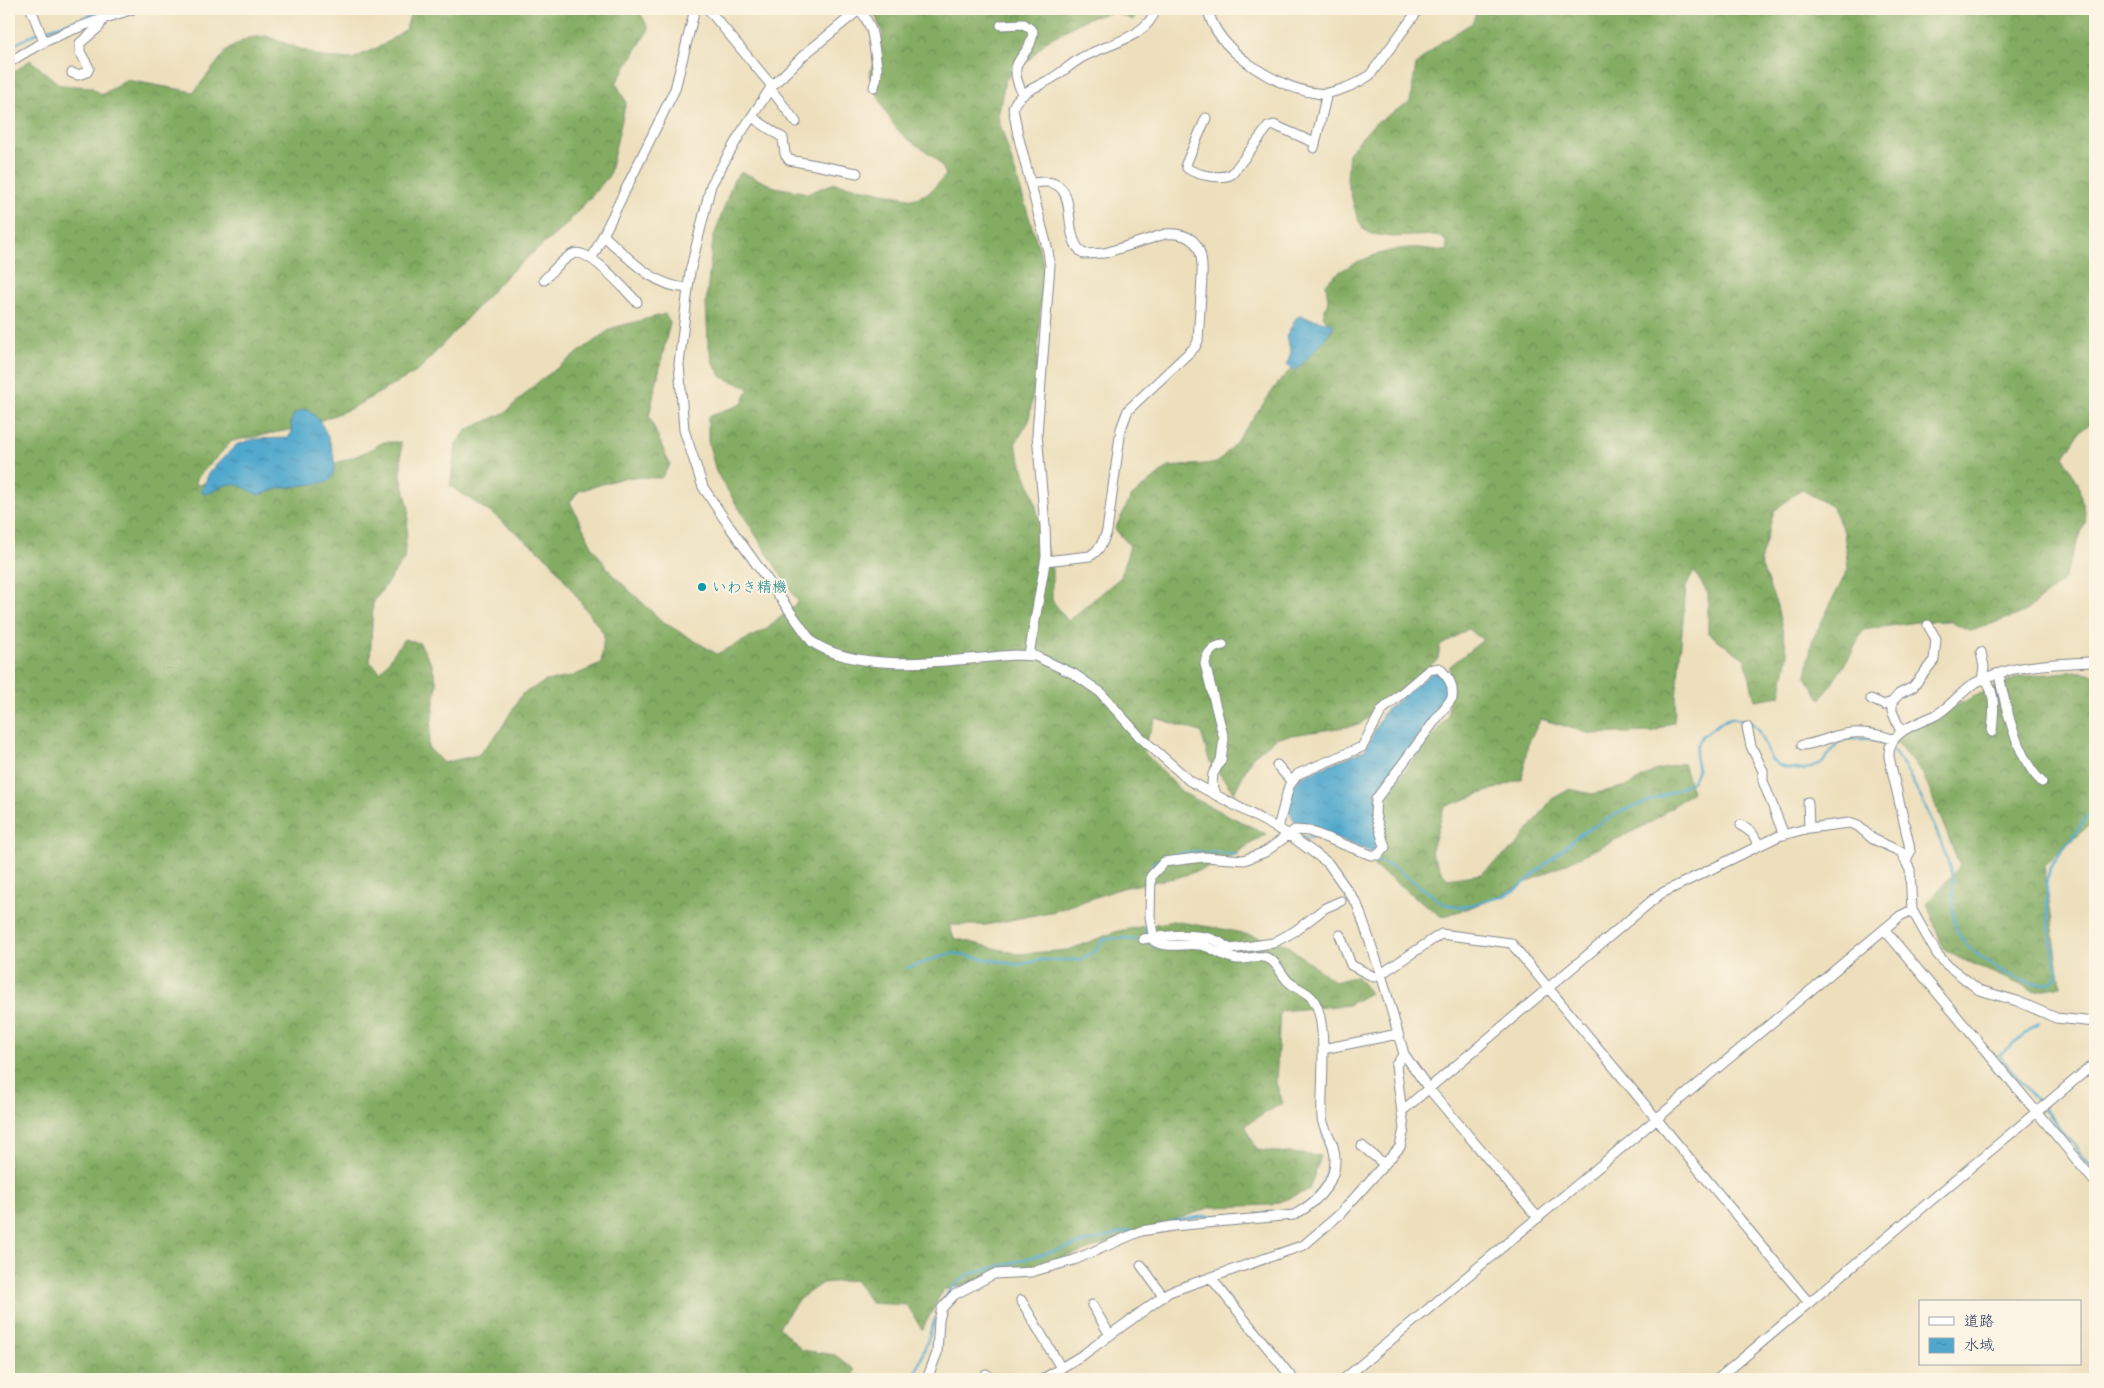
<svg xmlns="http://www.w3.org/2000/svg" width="2104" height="1388" font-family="Itim,'Klee One',sans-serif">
  <defs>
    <pattern id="forest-crowns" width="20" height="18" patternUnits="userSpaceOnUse" patternTransform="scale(1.25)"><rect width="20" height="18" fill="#83ac62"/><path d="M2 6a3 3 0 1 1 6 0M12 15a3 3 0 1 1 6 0" fill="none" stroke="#6a8c54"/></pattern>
    <pattern id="water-ripples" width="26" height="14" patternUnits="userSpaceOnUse" patternTransform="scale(1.25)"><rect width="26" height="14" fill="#50a8cd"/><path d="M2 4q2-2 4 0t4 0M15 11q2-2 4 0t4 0" fill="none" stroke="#4289aa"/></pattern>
  </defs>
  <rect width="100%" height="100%" fill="#fcf5e5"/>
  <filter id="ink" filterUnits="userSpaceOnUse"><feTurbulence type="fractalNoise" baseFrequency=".02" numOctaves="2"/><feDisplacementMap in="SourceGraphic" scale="10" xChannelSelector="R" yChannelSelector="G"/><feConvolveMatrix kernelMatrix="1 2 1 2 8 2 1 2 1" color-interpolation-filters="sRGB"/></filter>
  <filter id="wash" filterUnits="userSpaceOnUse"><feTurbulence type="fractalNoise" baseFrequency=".0096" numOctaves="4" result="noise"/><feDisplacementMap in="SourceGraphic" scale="20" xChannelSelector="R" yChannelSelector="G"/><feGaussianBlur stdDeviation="1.12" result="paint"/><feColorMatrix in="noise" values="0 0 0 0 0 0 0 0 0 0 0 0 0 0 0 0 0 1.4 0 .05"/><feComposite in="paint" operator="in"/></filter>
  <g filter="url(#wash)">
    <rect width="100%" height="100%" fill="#eddfbc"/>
    <!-- forest -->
    <path fill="url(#forest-crowns)" stroke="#4f6e60" d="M416 9H638L649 29 616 83 626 102 609 176 565 226 506 276 418 371 350 409 304 427 232 441 195 480 198 486 215 478 319 469 359 455 384 442H401V476L409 509 404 559 373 603 370 662 381 672 404 639 420 643 432 665 437 683 428 747 443 763 478 755 499 732 522 694 546 681 570 677 601 664 604 634 550 560 494 515 450 486 456 444 467 430 506 412 538 382 612 328 665 314 670 322 649 416 670 465 661 478 626 477 579 491 570 502 593 548 612 574 663 622 717 654 767 629 798 602 716 472 708 441V417L742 404 749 388 722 377 713 363 708 342 706 302 713 239 734 179 742 172 775 187 808 193 835 183 913 199 929 193 946 175C938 154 920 149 904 136 887 122 878 94 869 75L883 35 873 9H1140L1133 20 1114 12 1088 18 1046 41 1028 61 1005 80 998 117 1043 262 1037 364 1029 421 1015 444 1033 495 1052 570V600L1068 621 1121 577 1130 546 1115 529 1131 497 1168 467 1217 463 1236 442 1281 379 1333 329 1323 316 1328 301 1326 284C1341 265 1383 250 1408 248 1420 247 1434 250 1447 251L1446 241 1437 235 1391 237 1372 234 1363 229 1357 217 1347 180 1349 152 1374 124 1410 102 1416 65 1441 42 1472 23 1478 9H2095V421L2082 429 2064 457 2078 483 2086 520 2063 581 2023 613 1971 631 1950 621 1916 622 1863 630 1850 656 1821 700 1806 677 1812 641 1848 569 1844 532 1832 507 1801 489 1774 511 1760 562 1777 606 1788 655 1780 696 1755 700 1745 659 1708 633V594L1694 571 1686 587 1674 722 1653 732 1591 734 1541 719 1528 743 1522 779 1444 807 1431 853 1447 879 1481 874 1517 845 1552 799 1570 789 1592 794 1628 786 1654 771 1683 763 1692 792 1650 823 1486 902 1442 917 1374 866 1386 826 1385 814 1388 791 1448 716 1450 666 1483 640 1468 629 1440 646 1438 659 1359 725 1278 737 1252 757 1234 793 1209 760 1201 732 1156 718 1142 750 1183 793 1266 834 1219 864 1179 877 1122 888 1055 911 986 925H949L954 938 1018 954 1068 950 1118 931 1173 921 1229 930 1285 944 1335 982 1356 976 1370 993 1348 1005 1280 1011 1276 1083 1283 1103 1245 1125 1257 1150 1321 1156 1309 1190 1271 1205 1212 1207 1079 1253 943 1290 922 1330 907 1305 871 1303 855 1280 822 1283 798 1300 779 1327 802 1350 835 1355 855 1370 851 1379H9V76L30 60 60 85 91 87 101 95 127 80 194 92 227 50 248 38 266 36 322 57 352 59 383 45 406 29 411 12Z
      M2075 671 2095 674V820L2044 865 2061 986 2035 991 1959 958 1943 948 1927 903 1960 866 1922 772 1892 739 1973 697 2019 677Z"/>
    <!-- water -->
    <path fill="url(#water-ripples)" stroke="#366c96" d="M1300 316 1334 324C1333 331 1300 368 1294 371L1287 365 1291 352 1286 337 1296 318Z
      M305 409C325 415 345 470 328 482L281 488 259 495C250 491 243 485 233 484 222 483 214 494 203 494L202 490 210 471 236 445 254 439 288 438 292 432 291 422 294 414Z
      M1437 671 1448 683 1449 696 1377 792 1380 850 1372 852 1295 822 1286 808 1292 788 1301 776 1365 750 1384 712 1431 673Z"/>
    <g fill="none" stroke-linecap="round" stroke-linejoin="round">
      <!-- stream -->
      <path stroke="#50a8cd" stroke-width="2.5" d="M9 48 34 34 109 9
        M1892 750C1911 771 1948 851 1952 878 1954 894 1951 912 1956 928 1963 950 2002 973 2024 981 2032 984 2042 983 2050 983L2057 977 2058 971C2050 938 2042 901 2050 867L2095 806
        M1297 838 1313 837
        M1370 859 1394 867 1444 904 1462 907 1501 897 1516 890 1580 834 1622 811 1670 793 1693 781 1698 769 1695 756 1697 746 1702 736 1723 721 1732 718 1752 723 1758 730 1771 759 1780 766 1788 768 1803 770 1822 763 1839 742 1847 739H1866L1885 743 1889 746
        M1149 872 1154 862C1177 848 1213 851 1238 855
        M1146 896 1147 877
        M1146 936V917
        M1147 941 1158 948H1162
        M907 968 952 953 1019 965 1040 960H1080L1095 951 1103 939 1121 938 1142 941
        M2039 1022 1999 1055 2040 1105
        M2044 1109 2095 1171
        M1314 1196C1332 1172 1331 1159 1322 1132
        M1256 1214 1292 1211 1302 1205
        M1170 1222 1205 1216H1241
        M940 1305 952 1287 970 1274 1132 1230
        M914 1379 935 1319"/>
    </g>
  </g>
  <g filter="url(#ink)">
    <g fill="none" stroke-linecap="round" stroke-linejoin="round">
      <!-- minor casing -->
      <g stroke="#84878d" stroke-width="11">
        <path id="minor" d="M31 9 44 42
          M708 9 772 86
          M1208 9C1215 50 1277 88 1316 93 1331 96 1357 84 1370 75L1419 9
          M1001 25 1024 24 1033 31C1031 62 1003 54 1023 95
          M9 63C46 36 90 23 133 9
          M72 73 78 75 87 72 89 68 80 52V43L99 27 103 19
          M874 87C879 73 877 66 875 52 872 30 872 28 860 9L804 55 772 86 739 136 711 185 690 272 679 364 684 430 703 487 729 526 812 642C863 676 955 659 1015 655L1035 656 1074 674 1100 692 1140 737 1190 781 1288 834 1328 863 1357 904 1381 974 1404 1054 1429 1089 1538 1218
          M770 88 796 122
          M752 117 783 138 785 154 789 160 857 173
          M1206 118 1186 164 1187 168C1197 175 1220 180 1232 174L1268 127 1274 125 1315 143
          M1314 148 1327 93
          M1030 184C1088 170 1056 235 1084 254L1105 253 1165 234C1207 231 1203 263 1201 294 1200 310 1199 325 1198 341L1195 347 1128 410 1121 429 1107 531C1103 542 1100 550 1090 556L1045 561
          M604 236C628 257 653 287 688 288
          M592 258 675 89 695 9
          M544 280C552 272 562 259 573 254 589 247 625 290 637 302
          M1981 652 1984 667 1982 680
          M1029 655 1046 557 1045 526 1037 434 1050 265 1048 251 1018 135 1013 108C1017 93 1037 87 1049 80 1060 74 1070 65 1081 58 1106 44 1146 39 1156 9
          M1999 674C2005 706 2018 760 2042 782
          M1986 679C1996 696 1994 712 1992 732
          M1871 699 1884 705 1892 702
          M1747 727 1751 746 1763 771V781L1784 835
          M1901 732 1892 711V702L1899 694 1913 687 1934 660 1936 639 1928 625
          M1802 745C1818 744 1830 736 1845 734 1861 731 1877 734 1892 739
          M1277 765 1292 782
          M1216 794 1212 784 1213 774 1221 760 1224 739 1205 664C1206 654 1213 646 1223 645
          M1808 802 1809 828
          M1741 825 1752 833 1759 845
          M1906 862 1910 852 1909 844 1889 757C1887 731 1918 724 1936 715 1950 707 1959 694 1972 685 2002 665 2059 663 2095 662
          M1884 929 2095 1182
          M1340 935 1351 965 1374 977 1381 974 1441 934 1511 943 1809 1303
          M1143 939C1162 936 1199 932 1217 941 1222 943 1225 947 1231 949L1273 943 1295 931 1325 908 1341 901
          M1323 1049 1398 1034
          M1402 1111 1660 894 1779 836 1809 828 1849 823 1858 826 1873 839 1901 852 1910 870 1912 910
          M1362 1146 1384 1164
          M1141 1265 1163 1296
          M1211 1278 1293 1379
          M1021 1300 1061 1368
          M1092 1305 1110 1335
          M986 1374 993 1379
          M927 1379 937 1353 939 1320 942 1308 954 1295 994 1274 1031 1272 1074 1260 1141 1231 1173 1226 1294 1215C1320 1201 1342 1177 1333 1146 1330 1136 1323 1128 1322 1118 1320 1090 1330 1019 1312 998 1306 991 1296 988 1290 983 1282 977 1279 965 1271 960 1260 953 1249 960 1237 959 1223 958 1213 946 1199 945 1185 943 1166 949 1154 941L1150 916 1151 876 1164 862 1204 857 1244 860 1265 852 1295 830 1309 831 1371 855H1378L1385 847 1375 814 1376 799 1452 698C1454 684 1448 677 1439 668L1429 670 1382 710 1362 747 1298 774 1289 786 1278 828
          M1043 1379 1084 1354 1169 1292 1304 1245 1340 1214 1400 1147 1404 1129 1396 1065 1404 1054
          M1344 1379 1900 916 1912 910 1937 954 1947 965 1979 990 2017 1001 2056 1018 2095 1022
          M1718 1379 2095 1063"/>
      </g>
      <!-- minor -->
      <use href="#minor" stroke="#fff" stroke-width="9"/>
    </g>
  </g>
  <!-- markers -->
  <circle fill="#0f9aa8" stroke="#fcf5e5" stroke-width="2" cx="702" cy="587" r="5"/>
  <g text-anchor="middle" stroke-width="4" stroke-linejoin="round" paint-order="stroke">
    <!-- culture labels -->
    <g font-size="15" fill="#0d838f" stroke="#fcf5e5" text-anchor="start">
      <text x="712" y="592">いわき精機</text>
    </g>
  </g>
  <!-- margin -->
  <rect width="2104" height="1388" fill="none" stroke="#fcf5e5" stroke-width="30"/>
  <!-- legend -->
  <rect x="1919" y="1300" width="162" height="65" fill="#fcf5e5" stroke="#a2a6af"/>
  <rect x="1929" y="1317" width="25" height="8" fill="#ffffff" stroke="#a2a6af"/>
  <text x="1964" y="1326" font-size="15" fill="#1b2f5e">道路</text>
  <rect x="1929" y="1338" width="25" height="15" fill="url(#water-ripples)" stroke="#a2a6af"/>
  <text x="1964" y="1350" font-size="15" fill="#1b2f5e">水域</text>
</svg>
